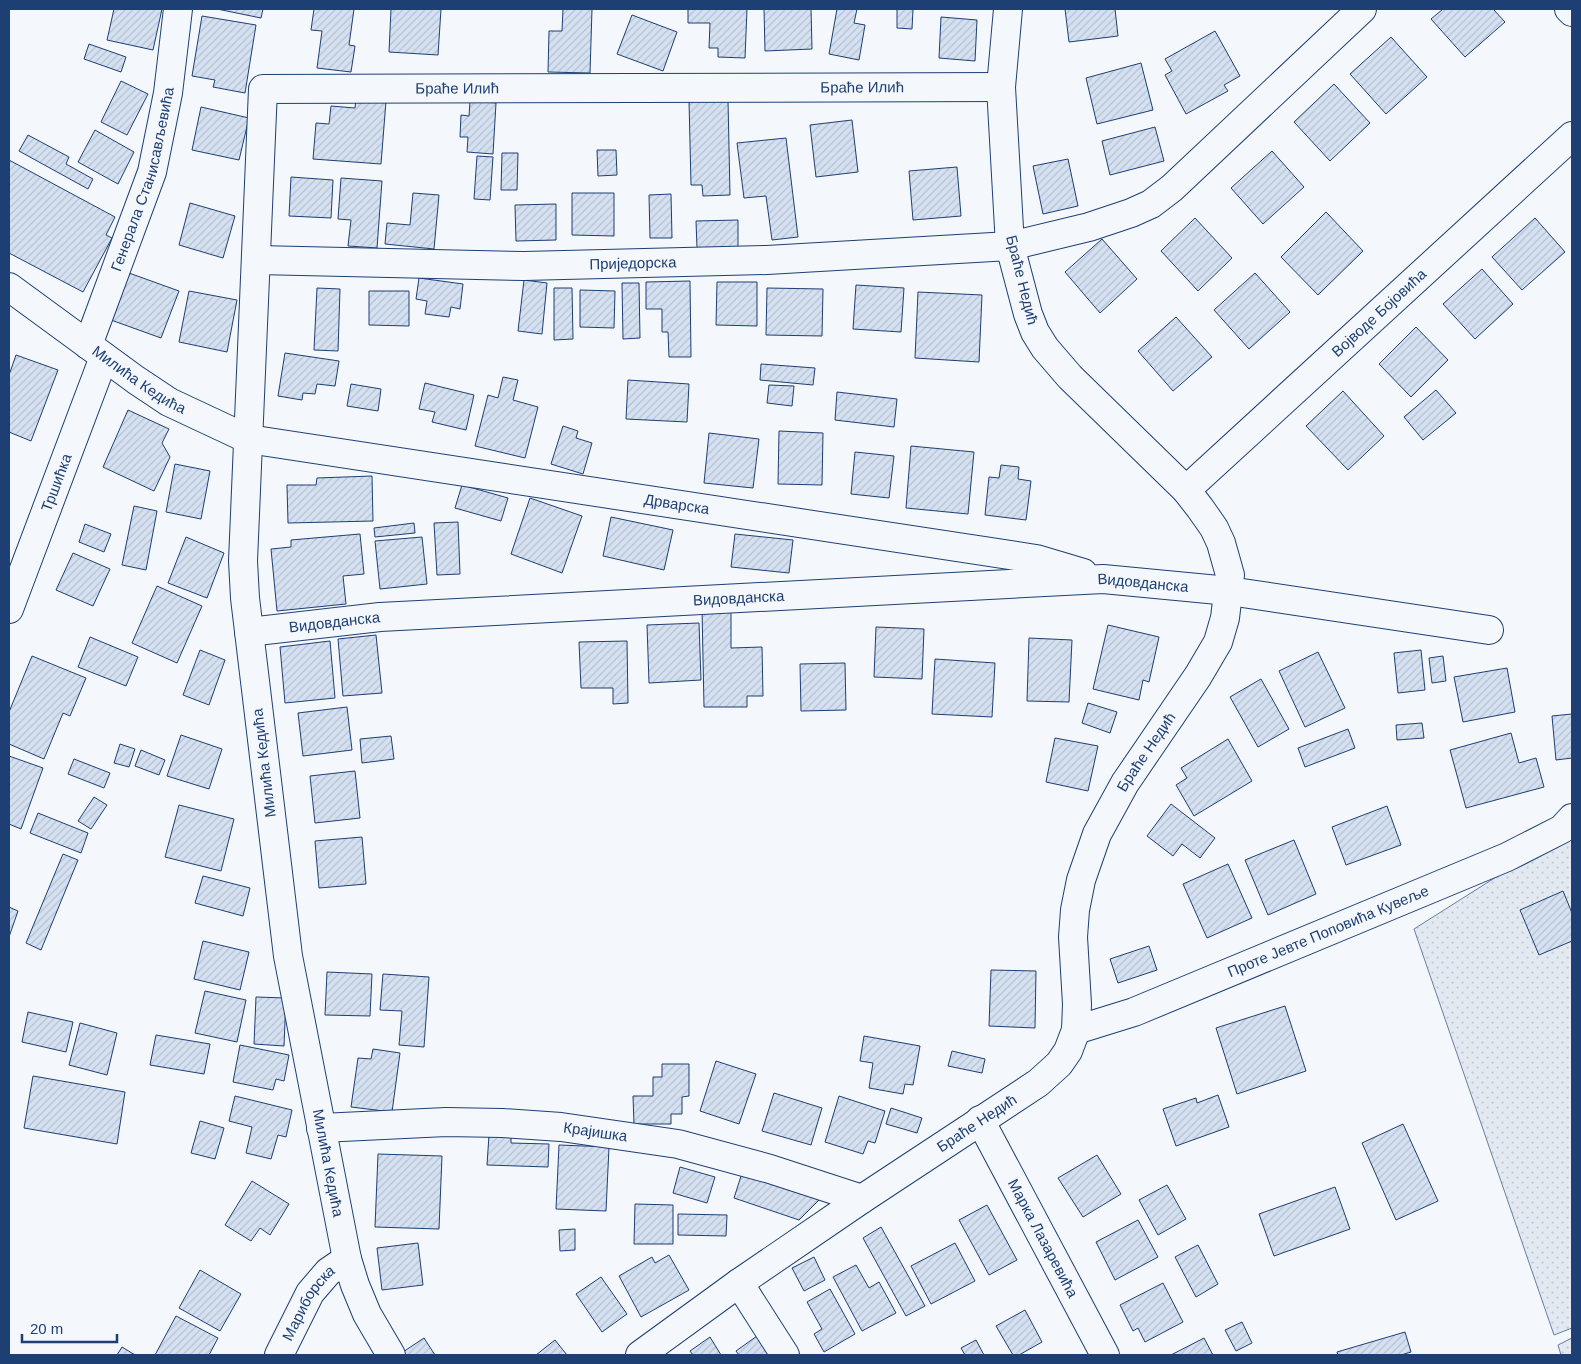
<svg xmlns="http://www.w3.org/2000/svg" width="1581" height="1364" font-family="Arial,sans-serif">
  <defs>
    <pattern id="grass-dots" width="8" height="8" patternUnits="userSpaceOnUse" patternTransform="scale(1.25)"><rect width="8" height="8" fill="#e3e9f0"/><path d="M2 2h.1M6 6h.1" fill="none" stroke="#c2c9d1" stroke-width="1.8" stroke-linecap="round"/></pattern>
    <pattern id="building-hatch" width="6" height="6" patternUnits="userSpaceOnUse" patternTransform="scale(1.25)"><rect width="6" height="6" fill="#d5e0f0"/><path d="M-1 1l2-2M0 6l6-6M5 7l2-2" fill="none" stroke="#b6c1d1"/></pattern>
  </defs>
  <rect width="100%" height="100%" fill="#f4f7fb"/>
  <!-- grass -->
  <path fill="url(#grass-dots)" stroke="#687fa3" d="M1572 829V1328L1554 1335 1414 929Z
    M1572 1338V1355H1561L1558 1345Z"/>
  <!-- building -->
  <path fill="url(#building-hatch)" stroke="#1d3f73" d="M114 9H162L153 50 107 40Z
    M217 9H263L261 18Z
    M314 9H354L349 45 355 46 351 72 317 68 322 31 311 30Z
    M391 9H441L438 55 389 52Z
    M563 9H592L590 73 548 72 549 31H562Z
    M688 9H747L745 58 718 57V48H709L710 23H688Z
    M764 9H811L812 49 765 51Z
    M837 9H857L854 23 865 25 859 60 829 54Z
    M897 9H913L912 29 897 28Z
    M1065 9H1115L1118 36 1069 42Z
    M1443 9H1493L1505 22 1465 57 1431 19Z
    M632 15 677 32 663 71 617 54Z
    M202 16 256 25 245 93 213 87 215 80 192 76Z
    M941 17 977 20 975 61 939 58Z
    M1215 31 1240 76 1224 85 1228 91 1186 114 1165 75 1172 71 1165 59Z
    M1391 37 1427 77 1386 114 1350 74Z
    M89 44 126 57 121 72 84 59Z
    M1141 63 1153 110 1097 124 1086 78Z
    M121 81 148 94 127 135 101 122Z
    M1334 84 1370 123 1330 161 1294 122Z
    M356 99 386 101 381 164 313 159 316 123 329 124 331 106 355 108Z
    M728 100 730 195 703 196 702 185H691L689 101Z
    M470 101 496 103 493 154 467 152 468 137H460L461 115 469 116Z
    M201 107 249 118 239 160 192 150Z
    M852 120 858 172 816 177 810 125Z
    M1155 127 1164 161 1110 175 1102 141Z
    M95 130 134 152 118 184 78 162Z
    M28 135 69 157 66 164 93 179 88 189 19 151Z
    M786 138 798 237 772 240 766 196 744 198 737 143Z
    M597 150H616L617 175 598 176Z
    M1272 151 1304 187 1263 224 1231 188Z
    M502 153H518L517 190H501Z
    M477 156 493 157 490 200 474 199Z
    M1068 159 1078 206 1043 214 1033 166Z
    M9 160 115 217 106 235 112 238 83 292 9 253Z
    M957 167 961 216 913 220 909 171Z
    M291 177 333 180 331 218 289 216Z
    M341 178 382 181 377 248 348 246 351 220 338 219Z
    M413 193 439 195 434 249 385 244 387 223 410 225Z
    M572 193H614V236L572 235Z
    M671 194 672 238H650L649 195Z
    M190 203 235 216 223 258 179 245Z
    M556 204V240L516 241 515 205Z
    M1326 212 1363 251 1318 295 1281 257Z
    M1195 218 1232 258 1198 291 1161 251Z
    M1535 218 1565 252 1522 290 1492 257Z
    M738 220V247L697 248 696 221Z
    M1102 239 1137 279 1100 313 1065 272Z
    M1482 269 1513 304 1475 339 1443 304Z
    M129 273 179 291 161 338 111 320Z
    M1255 273 1290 312 1249 349 1214 310Z
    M419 278 463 284 460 309 451 307 449 317 425 314 427 301 416 299Z
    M524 280 547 283 542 334 518 331Z
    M690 281 691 357H669L668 332H662V309H646V282Z
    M717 282H757V326L716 325Z
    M622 283H639L640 338 623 339Z
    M856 285 904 288 901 332 853 329Z
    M317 288 340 289 338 351 314 350Z
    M554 288H572L573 339 554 340Z
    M767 288 823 289 822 336 766 335Z
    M580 290 615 291 614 328 580 327Z
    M189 291 237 300 227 352 179 342Z
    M369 291H409V326L369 325Z
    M918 292 982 295 979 362 915 358Z
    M1176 317 1212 357 1173 391 1138 351Z
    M1416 327 1448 360 1411 397 1379 364Z
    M285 353 339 361 335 386 317 384 315 394 303 393 302 400 278 396Z
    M16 355 58 370 31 441 9 432V375Z
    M761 364 815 368 813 385 760 380Z
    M503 377 518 380 513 400 538 407 525 458 475 446 488 395 498 398Z
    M628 380 689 384 687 422 626 419Z
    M425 383 474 395 466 430 432 422 435 412 419 409Z
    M351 384 381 389 378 411 347 406Z
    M769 385 794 386 792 406 767 403Z
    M1436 390 1456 413 1423 440 1404 417Z
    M1343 391 1384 436 1348 470 1306 426Z
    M837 392 897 399 894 427 835 420Z
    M128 410 169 429 162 443 170 457 154 491 103 467Z
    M563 426 578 431 576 438 592 443 583 474 551 464Z
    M779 431 823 433 822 485 778 484Z
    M709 433 759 439 753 488 704 483Z
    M911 446 974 452 968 514 906 508Z
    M855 452 894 456 889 498 851 494Z
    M175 464 210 471 201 519 166 512Z
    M1001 465 1019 467 1018 479 1031 481 1026 520 985 515 989 477 999 478Z
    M372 476 373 521 288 523 287 485H316L317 478Z
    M462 485 508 498 501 521 455 508Z
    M530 498 582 516 562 573 511 554Z
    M134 506 157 511 146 570 122 565Z
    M611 517 673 530 664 570 603 556Z
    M458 522 460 574 437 575 434 523Z
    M414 523 415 533 375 537 374 528Z
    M85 524 111 534 104 552 79 542Z
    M360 534 364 574 343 576 346 604 277 611 271 549 291 547V540Z
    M735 534 793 540 789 573 731 567Z
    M186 537 224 553 207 598 168 583Z
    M422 537 427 584 380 589 375 541Z
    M73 553 110 569 93 606 56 590Z
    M157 586 202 606 177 663 132 643Z
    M731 608V648L762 647 763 696H747V707H704L702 609Z
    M699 623 701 680 649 683 647 625Z
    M1108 625 1159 637 1149 682 1143 680 1139 700 1093 689Z
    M876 627 924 629 922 679 874 677Z
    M376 635 382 693 343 696 338 639Z
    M90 637 138 657 126 686 78 667Z
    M1029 638 1072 640 1069 702 1027 701Z
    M330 641 335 698 285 703 280 647Z
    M627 641 628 703 613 704V688H581L579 642Z
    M200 650 225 660 209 705 183 695Z
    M1421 650 1425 690 1398 693 1394 653Z
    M1318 652 1345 708 1305 727 1279 671Z
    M32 656 86 678 70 716 63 713 44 759 9 744V712Z
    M1443 656 1446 681 1432 683 1429 658Z
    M935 659 995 663 992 717 932 714Z
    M845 663 846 710 801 711 800 664Z
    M1507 668 1515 712 1463 722 1454 677Z
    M1261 679 1289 729 1258 747 1230 697Z
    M1088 703 1117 712 1110 733 1082 723Z
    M347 707 352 750 303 756 298 713Z
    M1572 714V758L1556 760 1552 716Z
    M1422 723 1424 738 1397 740 1396 725Z
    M1348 729 1355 748 1305 767 1298 748Z
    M1511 733 1519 763 1536 758 1544 787 1466 808 1450 750Z
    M181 735 222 749 209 789 167 776Z
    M391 736 394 759 362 763 360 739Z
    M1055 738 1098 746 1088 791 1046 782Z
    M1228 739 1252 781 1194 816 1176 785 1187 778 1181 768Z
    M120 744 135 749 129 767 114 763Z
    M141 750 165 760 159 775 135 766Z
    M9 756 43 768 21 829 9 824Z
    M74 759 110 773 104 788 68 774Z
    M355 771 360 818 315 823 310 776Z
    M94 797 107 805 91 829 78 821Z
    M1171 804 1215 838 1200 858 1182 844 1173 856 1147 836Z
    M179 805 234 819 221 871 165 857Z
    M1387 806 1401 845 1346 865 1332 827Z
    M38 813 88 833 81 853 30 833Z
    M362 837 366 884 319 888 315 841Z
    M1294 840 1316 894 1268 915 1245 860Z
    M63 854 78 860 41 950 26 943Z
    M1228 864 1252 918 1207 938 1183 884Z
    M203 876 250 888 243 916 195 903Z
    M1563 891 1572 913V941L1539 955 1520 910Z
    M9 907 18 911 9 937Z
    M203 941 249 952 240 990 194 979Z
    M1149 946 1157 970 1118 983 1110 959Z
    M991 970 1036 971 1035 1028 989 1026Z
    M327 972 372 974 370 1016 325 1015Z
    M383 974 429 977 424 1047 399 1045 402 1011 380 1010Z
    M205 991 246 1000 237 1042 195 1033Z
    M256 997 286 998 284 1046 254 1044Z
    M1285 1006 1306 1071 1237 1094 1216 1028Z
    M28 1012 73 1022 66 1052 22 1042Z
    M80 1023 117 1033 107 1075 69 1065Z
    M156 1035 210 1044 204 1074 150 1065Z
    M864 1036 920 1046 913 1085 905 1084 903 1094 869 1088 873 1063 860 1061Z
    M240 1045 289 1055 284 1081 276 1079 273 1090 233 1082Z
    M373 1049 400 1053 392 1112 351 1107 358 1058 371 1059Z
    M952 1051 985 1059 982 1073 948 1066Z
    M716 1061 756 1074 739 1124 700 1111Z
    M662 1064H689V1096L682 1097V1114H671V1124H634L633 1096H653V1077H662Z
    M33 1076 125 1092 117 1144 24 1128Z
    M774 1093 822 1108 811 1145 762 1131Z
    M1218 1095 1229 1127 1176 1146 1163 1109 1196 1098 1197 1103Z
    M235 1096 292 1110 286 1137 278 1135 271 1159 246 1153 252 1127 229 1121Z
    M839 1096 885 1111 875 1143 868 1141 863 1154 825 1142Z
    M891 1108 922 1118 917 1133 886 1124Z
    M200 1121 224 1128 215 1159 191 1153Z
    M1403 1124 1438 1201 1396 1220 1362 1143Z
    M489 1135H511V1143L549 1144 548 1167 487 1165Z
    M559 1145 609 1147 606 1211 556 1209Z
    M378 1154 442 1156 439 1229 375 1227Z
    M1097 1155 1121 1194 1083 1217 1058 1178Z
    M680 1167 715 1177 707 1203 673 1193Z
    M742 1173 820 1199 799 1220 734 1198Z
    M252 1181 289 1204 270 1235 260 1228 251 1241 225 1225Z
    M1167 1185 1186 1219 1158 1235 1139 1200Z
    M1335 1187 1350 1229 1274 1256 1259 1214Z
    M635 1204 673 1205V1244H634Z
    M987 1205 1017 1260 989 1275 959 1220Z
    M678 1214 727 1215 726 1236 678 1235Z
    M1138 1220 1158 1257 1115 1280 1096 1242Z
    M881 1227 925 1306 906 1316 863 1238Z
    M575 1229V1250L560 1251 559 1230Z
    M418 1243 423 1285 382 1290 377 1248Z
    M955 1243 975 1281 931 1304 911 1266Z
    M1198 1245 1218 1284 1196 1297 1175 1257Z
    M669 1255 689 1290 641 1317 619 1276 652 1257 655 1263Z
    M814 1257 825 1280 804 1291 792 1268Z
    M856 1265 869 1288 879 1282 896 1313 862 1331 833 1277Z
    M200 1270 241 1294 220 1331 179 1308Z
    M601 1277 627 1314 602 1332 576 1294Z
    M1163 1283 1183 1322 1145 1342 1138 1328 1133 1331 1120 1305Z
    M830 1289 855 1334 824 1352 814 1334 822 1329 807 1302Z
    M1025 1310 1042 1342 1019 1355H1013L996 1326Z
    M176 1316 218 1338 209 1355H155Z
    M1242 1322 1252 1343 1236 1351 1225 1330Z
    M1405 1332 1411 1352 1401 1355H1338L1337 1352Z
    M757 1336 770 1355H739L736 1351Z
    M710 1337 721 1355H693L690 1351Z
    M424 1338 435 1355H405L403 1352Z
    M1204 1338 1213 1355H1171Z
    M555 1340 567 1355H536Z
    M976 1340 984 1355H965L961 1348Z
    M122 1347 135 1355H117Z"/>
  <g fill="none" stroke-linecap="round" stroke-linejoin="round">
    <!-- street casing -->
    <g stroke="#1d3f73" stroke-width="30">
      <g id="street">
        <path d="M1569 9 1572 12"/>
        <path id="s1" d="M257 260 524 266 767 260 1010 246 1089 227 1131 213 1151 204 1172 188 1362 9"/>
        <path id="s2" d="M9 287 136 380 169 402 248 439 1036 559 1083 573"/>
        <path id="s3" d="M88 345 152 172 168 93 178 9"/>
        <path id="s4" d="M1186 490 1572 136"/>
        <path id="s5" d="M9 609 104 357"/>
        <path id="s6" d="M249 632 380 617 1103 579 1229 591 1489 630"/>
        <path id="s7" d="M1076 1030 1134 1012 1507 857 1562 829 1572 818"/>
        <path id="s8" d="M980 1120 1105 1355"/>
        <path id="s9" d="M321 1128 446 1122 502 1123 561 1127 678 1144 770 1169 862 1199"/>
        <path d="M739 1283 785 1355"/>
        <path id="s10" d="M279 1355 310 1293 328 1272 347 1259"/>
        <path id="s11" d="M391 1355 367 1314 355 1285 347 1259 288 956 245 598 243 561 263 89 1001 87"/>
        <path id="s12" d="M640 1355 739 1283 862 1199 1038 1083 1059 1064 1068 1051 1076 1030 1077 1004 1073 937 1075 910 1081 880 1097 834 1125 783 1198 676 1218 642 1225 618 1230 575 1221 543 1214 528 1200 508 1186 490 1070 377 1045 348 1035 332 1028 314 1010 246 1001 87 1008 9"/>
      </g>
    </g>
    <!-- street -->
    <use href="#street" stroke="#f4f7fb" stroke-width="28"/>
  </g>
  <g text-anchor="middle" stroke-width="4" stroke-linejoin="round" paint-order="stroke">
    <!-- street labels -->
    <g font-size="15" fill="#1d3f73" stroke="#f4f7fb">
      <text dy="5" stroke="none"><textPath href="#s11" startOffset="1884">Браће Илић</textPath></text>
      <text dy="5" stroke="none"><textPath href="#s11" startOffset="1479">Браће Илић</textPath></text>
      <text dy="5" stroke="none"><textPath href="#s3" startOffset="175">Генерала Станисављевића</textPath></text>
      <text dy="5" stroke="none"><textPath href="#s1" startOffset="376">Приједорска</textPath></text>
      <text transform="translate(1022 280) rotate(76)" y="5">Браће Недић</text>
      <text dy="5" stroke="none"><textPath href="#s4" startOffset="262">Војводе Бојовића</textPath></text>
      <text dy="5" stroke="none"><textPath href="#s2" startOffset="160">Милића Кедића</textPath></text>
      <text dy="5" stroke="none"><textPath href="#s5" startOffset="135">Тршићка</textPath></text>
      <text dy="5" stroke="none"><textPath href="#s2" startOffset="718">Дрварска</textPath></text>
      <text dy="5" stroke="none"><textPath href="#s6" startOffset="896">Видовданска</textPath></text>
      <text dy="5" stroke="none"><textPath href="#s6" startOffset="491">Видовданска</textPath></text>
      <text dy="5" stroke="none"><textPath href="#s6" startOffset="86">Видовданска</textPath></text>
      <text dy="5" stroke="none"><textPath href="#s12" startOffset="844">Браће Недић</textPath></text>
      <text transform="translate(264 763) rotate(-97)" y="5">Милића Кедића</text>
      <text dy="5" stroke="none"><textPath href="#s7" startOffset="271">Проте Јевте Поповића Кувеље</textPath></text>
      <text dy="5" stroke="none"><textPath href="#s12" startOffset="409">Браће Недић</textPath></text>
      <text dy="5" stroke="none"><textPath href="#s9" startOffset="275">Крајишка</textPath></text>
      <text transform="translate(328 1163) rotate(79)" y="5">Милића Кедића</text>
      <text dy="5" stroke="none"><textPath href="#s8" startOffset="134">Марка Лазаревића</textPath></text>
      <text dy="5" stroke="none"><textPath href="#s10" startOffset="60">Мариборска</textPath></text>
    </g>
  </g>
  <!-- border -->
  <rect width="1581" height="1364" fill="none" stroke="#1d3f73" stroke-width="20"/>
  <!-- scale -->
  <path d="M22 1334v8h95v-8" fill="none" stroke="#1d3f73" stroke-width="2.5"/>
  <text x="30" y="1334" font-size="15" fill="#1d3f73" stroke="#f4f7fb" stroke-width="4" paint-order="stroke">20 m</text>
</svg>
